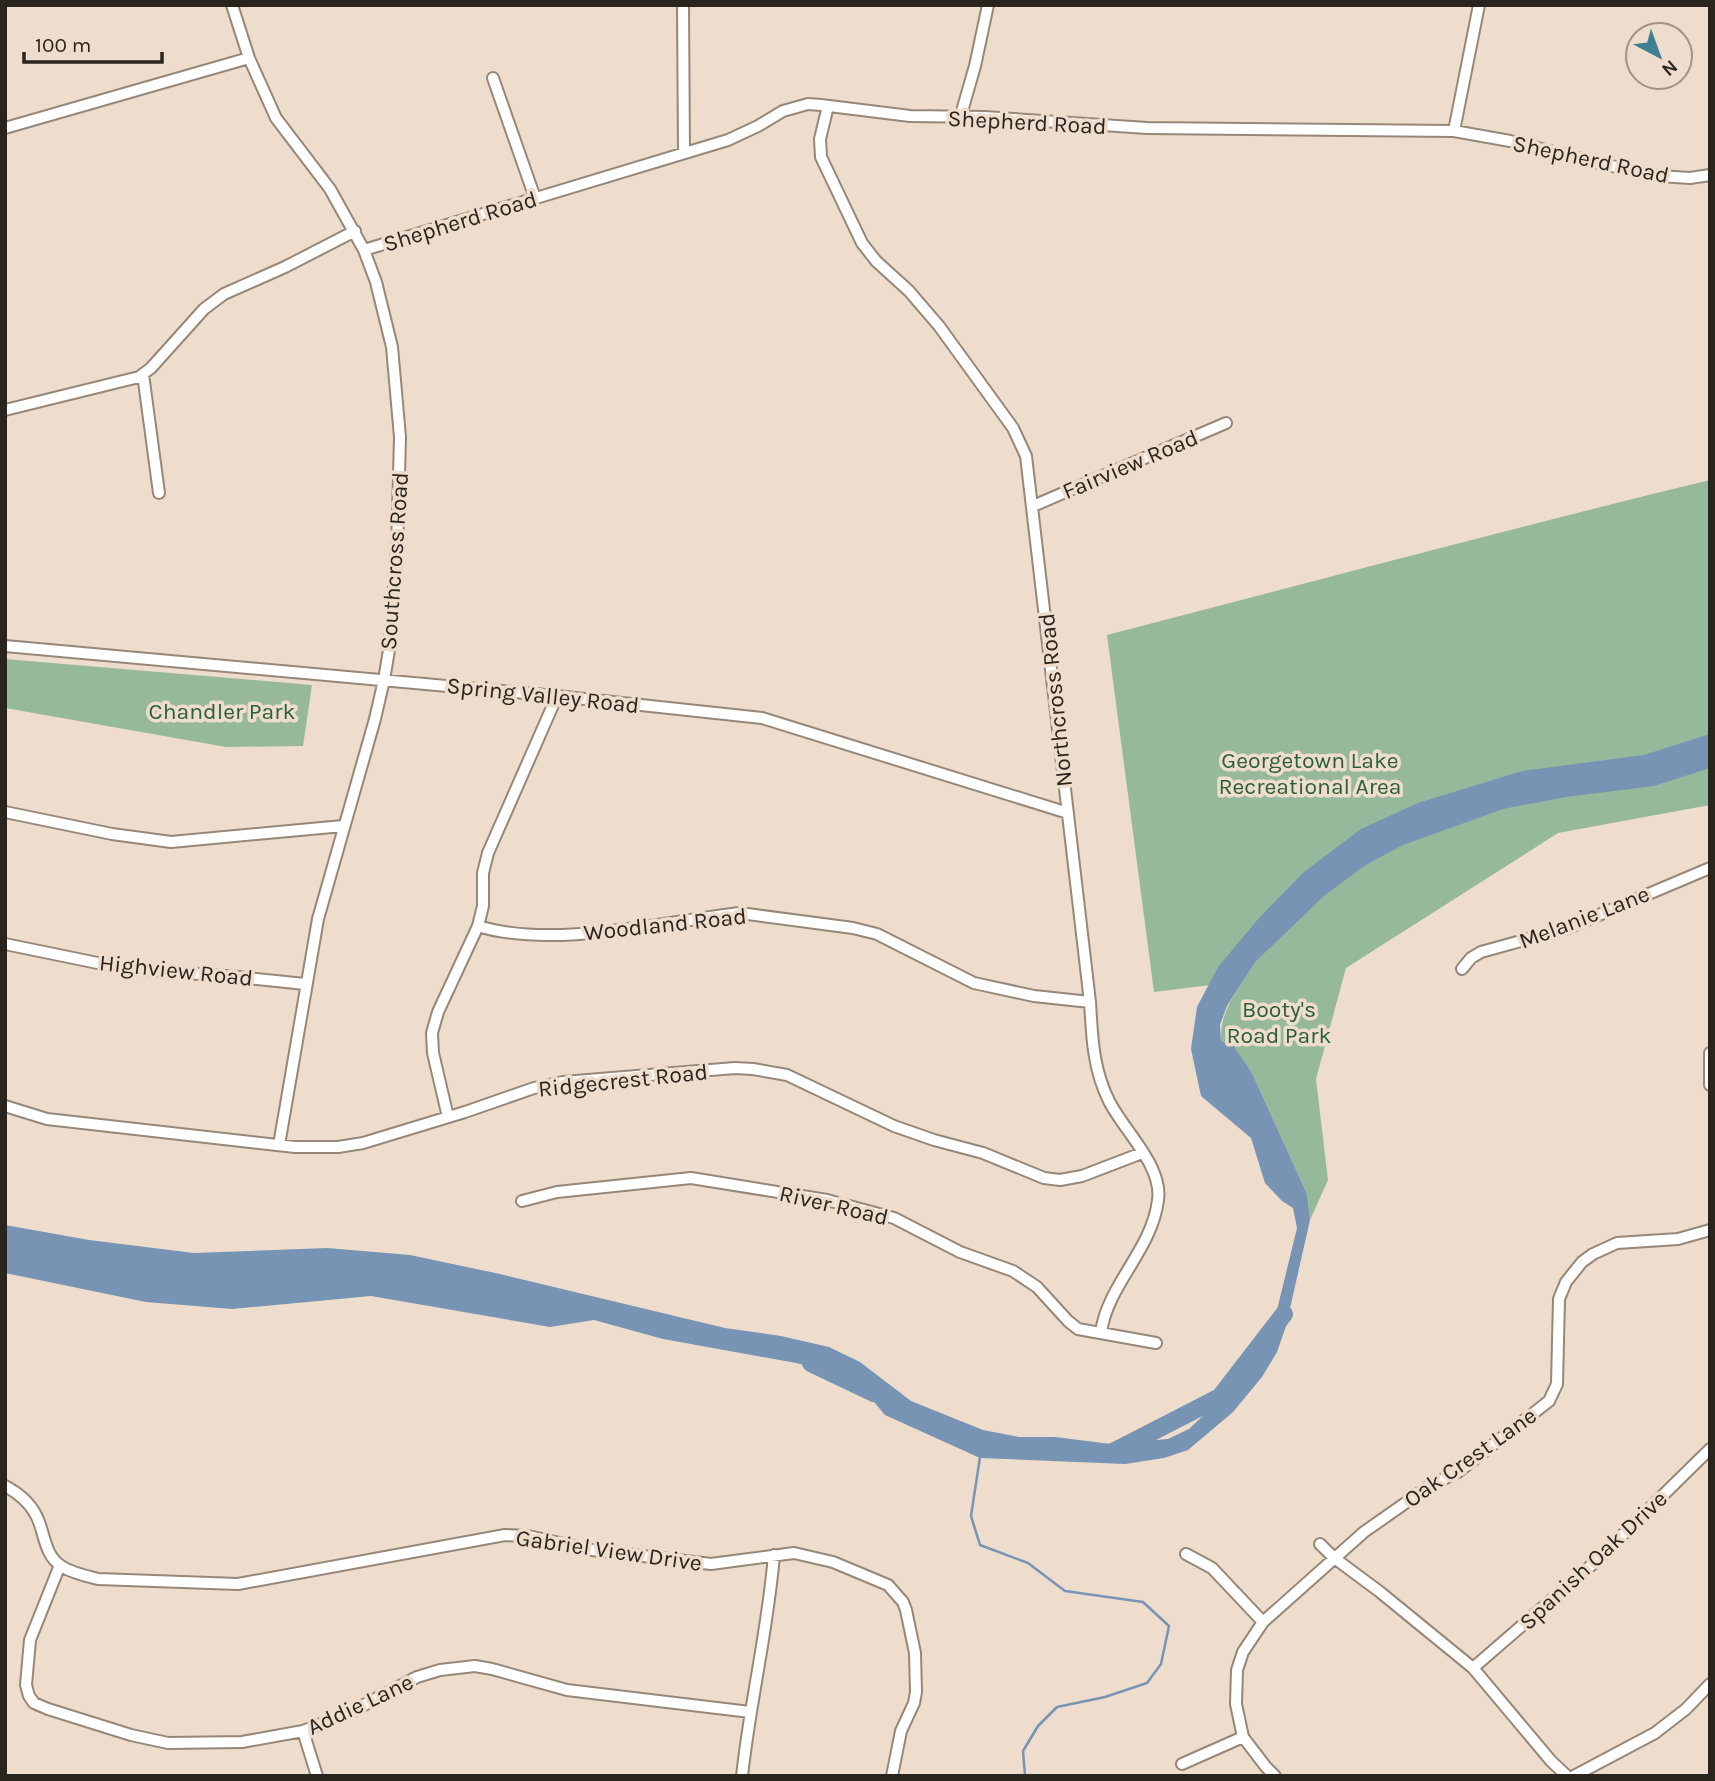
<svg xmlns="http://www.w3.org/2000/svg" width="1715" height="1781" font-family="Karla,sans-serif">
  <rect width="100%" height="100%" fill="#edc"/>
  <!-- green -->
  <path fill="#96b99b" d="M1710 480V805L1558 833 1346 968 1316 1079 1328 1180 1310 1220 1307 1194 1252 1073 1221 1041C1220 1017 1230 1001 1243 981L1154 992 1107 635C1308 583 1508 529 1710 480Z
    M5 659 312 685 303 746 226 747 5 708Z"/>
  <!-- water -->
  <path fill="#7794b4" d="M1710 734V768L1654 786 1566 797 1503 809 1403 845 1364 866 1324 896 1255 962 1227 1006 1220 1025 1221 1041 1234 1047 1252 1073 1307 1194 1310 1220 1286 1326 1277 1352 1262 1377 1233 1412 1188 1450 1164 1458 1125 1464 980 1458 885 1415 869 1396 844 1375 796 1363 663 1339 594 1320 550 1327 371 1296 232 1309 146 1302 5 1273V1225L89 1240 194 1253 327 1248 410 1255 500 1274 725 1328 781 1336 829 1347 860 1362 911 1401 983 1430 1019 1437H1055L1111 1444 1168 1439 1189 1429 1239 1382 1266 1345 1276 1314 1297 1228 1293 1208 1282 1201 1265 1183 1251 1138 1201 1096 1191 1049 1197 1007 1218 967 1259 918 1304 872 1361 829 1418 803 1522 771 1644 755Z"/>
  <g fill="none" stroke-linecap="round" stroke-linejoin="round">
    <!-- stream -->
    <path stroke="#7794b4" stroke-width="2.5" d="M980 1457 971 1516 980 1545 1028 1563 1065 1591 1143 1602 1169 1626 1161 1664 1147 1683 1105 1697 1057 1707 1038 1726 1023 1751 1025 1776"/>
    <!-- river -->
    <path stroke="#7794b4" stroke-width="18" d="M811 1363 874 1393
      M1111 1453 1220 1397 1284 1314"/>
    <!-- minor casing -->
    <g stroke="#978778" stroke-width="14">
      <path id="minor" d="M232 5 249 58 276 118 330 189 364 250 376 282 392 347 400 437 397 550 389 650 384 680 375 719 318 919 279 1145
        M683 5 684 153
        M493 78 535 198
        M828 106 820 139 821 157 862 243 876 261 909 291 939 326 1013 428 1026 456 1090 1002C1092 1037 1093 1069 1109 1101 1124 1131 1163 1166 1158 1200 1152 1250 1108 1284 1101 1332
        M960 118 975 66 988 5
        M5 128 249 58
        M1454 131 1479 5
        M364 250 728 140 758 126 783 111 808 104 821 105 910 116 984 117 1147 128 1454 131 1510 141 1593 162 1659 176 1690 178 1710 175
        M143 374 159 493
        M5 410 139 377 151 368 204 309 224 294 285 267 355 231
        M1033 506 1226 423
        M5 646 557 696 762 718 1068 813
        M5 812 112 834 171 842 343 826
        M478 926C551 949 663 922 740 913L853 928 877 934 974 983 1034 996 1090 1002
        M5 944 122 968 238 977 305 984
        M1462 969 1471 958 1481 952 1568 928 1710 868
        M1710 1053V1085
        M5 1106 47 1119 295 1147H338L363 1143 465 1112 534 1088 563 1082 735 1068 753 1069 787 1075 894 1126 934 1140 983 1153 1044 1178 1060 1180 1082 1176 1142 1153
        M448 1117 433 1053 432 1033 438 1012 478 926 483 906V873L488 853 557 696
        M522 1201 557 1192 691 1178 827 1200 894 1218 960 1252 1013 1271 1037 1287 1068 1321 1078 1329 1156 1343
        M5 1486C20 1494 33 1505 39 1522 45 1538 46 1556 61 1566 72 1573 86 1576 98 1579L238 1584 505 1535 528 1536 592 1550 711 1564 794 1553 833 1562 888 1585 903 1602 906 1610 915 1653 916 1692 914 1703 901 1731 892 1776
        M1320 1544 1333 1557 1380 1592 1473 1668 1551 1761 1567 1776
        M1186 1554 1212 1568 1263 1622
        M60 1565 30 1640 26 1685 29 1696 34 1703 48 1709 131 1735 168 1743 242 1742 303 1731 349 1713 417 1677 440 1670 475 1666 492 1669 567 1690 750 1712
        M1473 1668 1594 1563 1710 1449
        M303 1731 317 1776
        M1182 1764 1243 1737
        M742 1776C750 1702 768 1629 774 1555
        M1275 1776 1266 1767 1243 1737 1236 1704 1237 1670 1243 1652 1263 1622 1364 1532 1431 1485 1458 1472 1549 1401 1557 1384 1559 1299 1566 1282 1582 1262 1593 1254 1617 1243 1678 1239 1710 1230
        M1574 1776 1655 1733 1686 1709 1710 1684"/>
    </g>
    <!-- minor -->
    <use href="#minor" stroke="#fff" stroke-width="10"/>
  </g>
  <g text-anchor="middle" stroke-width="7" stroke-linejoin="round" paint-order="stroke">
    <!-- street labels -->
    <g font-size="23" fill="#2a241e" stroke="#edc">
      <text transform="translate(1027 122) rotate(3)" y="8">Shepherd Road</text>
      <text transform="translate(1591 159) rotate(12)" y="8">Shepherd Road</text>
      <text transform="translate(460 221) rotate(-17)" y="8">Shepherd Road</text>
      <text transform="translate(1130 464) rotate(-23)" y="8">Fairview Road</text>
      <text transform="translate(394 561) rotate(-86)" y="8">Southcross Road</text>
      <text transform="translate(543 695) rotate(6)" y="8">Spring Valley Road</text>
      <text transform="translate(1055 700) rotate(-96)" y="8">Northcross Road</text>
      <text transform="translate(1584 917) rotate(-21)" y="8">Melanie Lane</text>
      <text transform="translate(665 924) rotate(-6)" y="8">Woodland Road</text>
      <text transform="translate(176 970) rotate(6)" y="8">Highview Road</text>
      <text transform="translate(623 1080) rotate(-6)" y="8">Ridgecrest Road</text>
      <text transform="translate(834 1205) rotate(13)" y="8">River Road</text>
      <text transform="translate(1470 1457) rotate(-35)" y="8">Oak Crest Lane</text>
      <text transform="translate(609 1550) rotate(8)" y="8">Gabriel View Drive</text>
      <text transform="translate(1593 1560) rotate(-43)" y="8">Spanish Oak Drive</text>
      <text transform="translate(360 1704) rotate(-25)" y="8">Addie Lane</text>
    </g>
    <!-- park labels -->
    <g font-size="23" fill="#2a6036" stroke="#edc">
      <text x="222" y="719">Chandler Park</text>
      <text x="1310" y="768">Georgetown Lake<tspan x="1310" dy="26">Recreational Area</tspan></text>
      <text x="1279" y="1017">Booty's<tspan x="1279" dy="26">Road Park</tspan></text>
    </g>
  </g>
  <!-- border -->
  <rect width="1715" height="1781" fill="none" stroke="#2a241e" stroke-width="14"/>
  <!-- north arrow -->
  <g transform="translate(1659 56) rotate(139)"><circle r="33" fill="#eeddcc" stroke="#a09386" stroke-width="2"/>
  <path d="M0-5L12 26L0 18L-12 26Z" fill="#3e7f91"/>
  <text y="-10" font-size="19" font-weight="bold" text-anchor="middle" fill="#2a241e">N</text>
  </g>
  <!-- scale -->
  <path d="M24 52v10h138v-10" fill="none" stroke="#2a241e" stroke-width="3.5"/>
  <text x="35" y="52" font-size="21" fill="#2a241e" stroke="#eeddcc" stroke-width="5" paint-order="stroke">100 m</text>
</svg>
